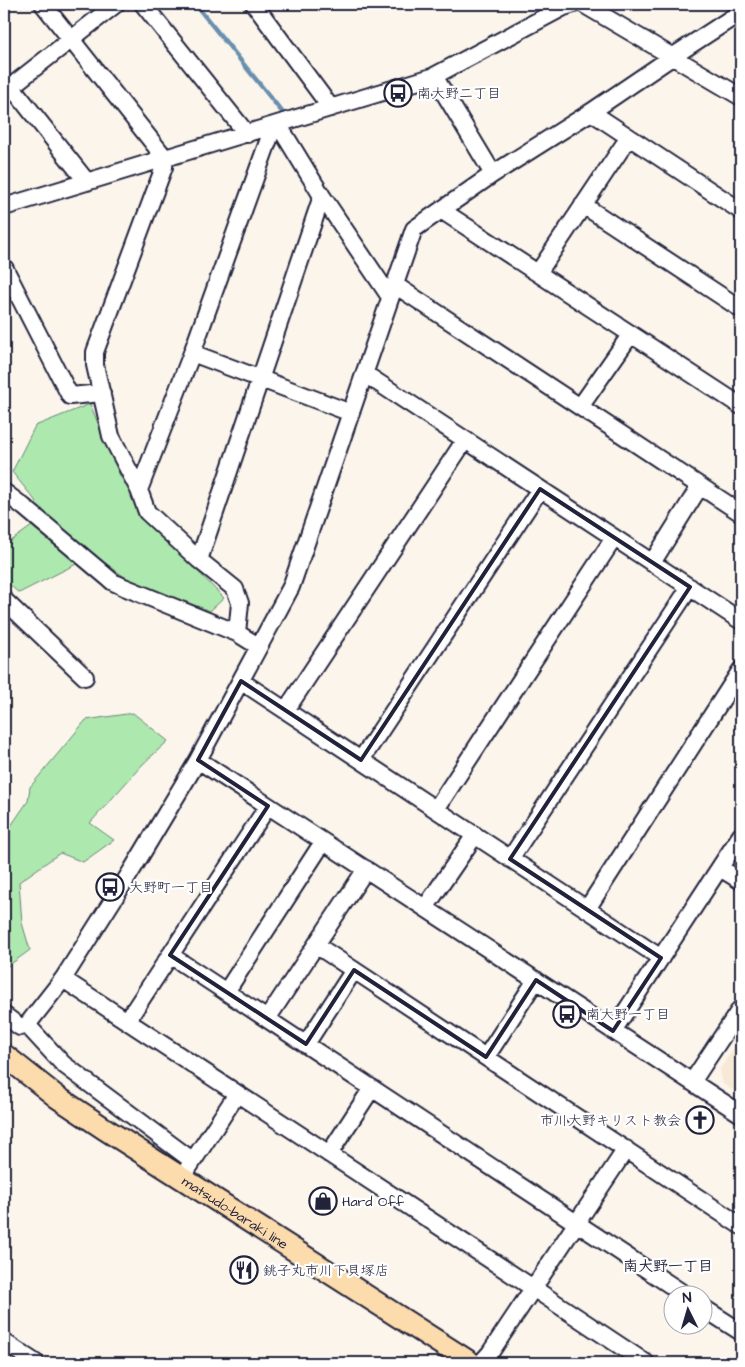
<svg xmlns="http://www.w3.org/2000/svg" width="745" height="1367" font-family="'Architects Daughter','Klee One',sans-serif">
  <rect width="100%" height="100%" fill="#fbf5ec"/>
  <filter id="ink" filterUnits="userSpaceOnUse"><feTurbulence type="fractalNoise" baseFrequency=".02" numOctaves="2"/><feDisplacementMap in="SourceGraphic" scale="10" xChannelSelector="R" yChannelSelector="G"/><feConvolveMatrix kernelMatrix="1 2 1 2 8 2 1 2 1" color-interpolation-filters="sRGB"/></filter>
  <g filter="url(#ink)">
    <!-- built -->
    <path fill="#f6e9d5" d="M741 1037V1096L723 1084 720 1069Z"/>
    <!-- green -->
    <path fill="#ade8ae" stroke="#688574" d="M352 4H389L355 10Z
      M90 404 120 476 159 532 224 598 210 611 129 580 94 555 19 593 4 580V546L47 515 12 472 35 426Z
      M133 713 168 741 142 765 90 823 114 840 83 862 60 853 19 882 22 923 30 950 4 969V836L28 801 30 787 86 720Z"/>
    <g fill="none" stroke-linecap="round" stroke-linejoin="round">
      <!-- stream -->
      <path stroke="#6a8fae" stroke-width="4.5" d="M195 4 283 113"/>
      <!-- minor casing -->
      <g stroke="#22223b" stroke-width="20">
        <path id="minor" d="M43 4 165 158 164 167 95 352V365L111 436 139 490 147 512 199 560 235 589 240 603 237 633
          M143 4 247 134
          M254 4 331 108
          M583 4 741 97
          M434 76 493 174
          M11 86 87 182
          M4 92 116 4
          M591 112 741 211
          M278 124 322 196 390 297
          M583 205 741 309
          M4 207 432 77 564 7 574 4
          M441 210 741 406
          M4 267 70 396 102 393
          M538 273 629 137
          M395 285 741 513
          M192 353 351 413
          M365 374 741 621
          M580 407 631 334
          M139 490 192 353 274 125
          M4 492 24 507 113 582 124 587 237 633 258 646
          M199 560 322 196
          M652 563 700 486
          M4 600 85 677
          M241 681 661 958
          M286 710 465 440
          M198 760 741 1114
          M361 760 540 489
          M436 809 614 538
          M510 859 690 587
          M720 868 741 881
          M425 908 475 835
          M587 909 741 670
          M316 945 741 1226
          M170 955 684 1294
          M63 979 533 1288 646 1363
          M226 992 323 842
          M4 1015 20 1027 27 1025 63 979 132 870 198 760 291 587 414 229 493 174 591 112 672 57 741 12
          M267 1019 366 869
          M127 1021 268 806
          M27 1025 63 1064 193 1161
          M613 1031 741 835
          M306 1044 354 970
          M486 1057 536 980
          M692 1082 741 1008
          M329 1154 372 1088
          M187 1170 237 1094
          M702 1307 741 1332
          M4 1342 36 1363
          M481 1363 490 1353 626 1149"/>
      </g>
      <!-- major casing -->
      <g stroke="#22223b" stroke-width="25">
        <g id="major">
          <path id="s1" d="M4 1055 57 1097 105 1129 471 1363"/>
        </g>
      </g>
      <!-- minor -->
      <use href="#minor" stroke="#fff" stroke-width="16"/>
      <!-- major -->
      <use href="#major" stroke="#fcdcac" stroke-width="21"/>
    </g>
  </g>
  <!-- marked area -->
  <path fill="none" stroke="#22223b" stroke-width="4" stroke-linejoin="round" d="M540 489 690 587 510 859 661 958 613 1031 536 980 486 1057 354 970 306 1044 170 955 268 806 198 760 241 681 361 760Z"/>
  <!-- icons -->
  <defs>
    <g id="bus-ring" transform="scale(1.4375)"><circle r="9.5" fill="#fff" stroke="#22223b" stroke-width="1.5"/><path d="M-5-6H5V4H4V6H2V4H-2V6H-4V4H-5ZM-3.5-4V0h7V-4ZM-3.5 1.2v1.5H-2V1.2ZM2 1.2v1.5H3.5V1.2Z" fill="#22223b"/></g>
    <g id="church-ring" transform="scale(1.4375)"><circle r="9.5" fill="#fff" stroke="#22223b" stroke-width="1.5"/><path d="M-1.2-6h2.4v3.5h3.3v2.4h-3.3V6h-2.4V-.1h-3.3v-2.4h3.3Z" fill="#22223b"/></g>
    <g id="shop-ring" transform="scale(1.4375)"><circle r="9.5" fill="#fff" stroke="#22223b" stroke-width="1.5"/><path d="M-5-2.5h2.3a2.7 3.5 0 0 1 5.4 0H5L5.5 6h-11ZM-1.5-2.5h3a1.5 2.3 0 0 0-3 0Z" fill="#22223b"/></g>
    <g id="restaurant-ring" transform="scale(1.4375)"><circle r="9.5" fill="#fff" stroke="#22223b" stroke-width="1.5"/><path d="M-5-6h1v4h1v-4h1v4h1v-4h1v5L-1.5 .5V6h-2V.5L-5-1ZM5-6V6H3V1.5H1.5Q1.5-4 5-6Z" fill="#22223b"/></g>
  </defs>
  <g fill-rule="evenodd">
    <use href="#bus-ring" x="398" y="93"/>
    <use href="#bus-ring" x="110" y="887"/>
    <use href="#bus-ring" x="567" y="1014"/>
    <use href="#church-ring" x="700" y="1120"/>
    <use href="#shop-ring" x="323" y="1201"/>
    <use href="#restaurant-ring" x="244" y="1270"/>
  </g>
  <g text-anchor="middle" stroke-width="4.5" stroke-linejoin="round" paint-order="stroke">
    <!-- poi labels -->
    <g font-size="14" fill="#22223b" stroke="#fff" text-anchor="start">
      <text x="417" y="98">南大野二丁目</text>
      <text x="129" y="892">大野町一丁目</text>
      <text x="586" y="1019">南大野一丁目</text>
      <text x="681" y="1125" text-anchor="end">市川大野キリスト教会</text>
      <text x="342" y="1206">Hard Off</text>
      <text x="263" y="1275">銚子丸市川下貝塚店</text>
    </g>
    <!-- street labels -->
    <g font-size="14" fill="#22223b" stroke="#fff">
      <text dy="5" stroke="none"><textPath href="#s1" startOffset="280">matsudo-baraki line</textPath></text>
    </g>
    <!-- neighbourhood labels -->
    <g font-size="15" font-weight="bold" fill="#22223b" stroke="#fff">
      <text x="668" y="1271">南大野一丁目</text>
    </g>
  </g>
  <!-- margin -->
  <rect width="745" height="1367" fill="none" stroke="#fff" stroke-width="20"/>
  <rect x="10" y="10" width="725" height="1347" fill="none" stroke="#22223b" stroke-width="2" filter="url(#ink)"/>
  <!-- north arrow -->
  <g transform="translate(688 1310) rotate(355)"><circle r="24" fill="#ffffff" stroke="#a7a7b1"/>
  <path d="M0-4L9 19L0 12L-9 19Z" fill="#22223b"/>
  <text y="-8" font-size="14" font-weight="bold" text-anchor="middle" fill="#22223b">N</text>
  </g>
</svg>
